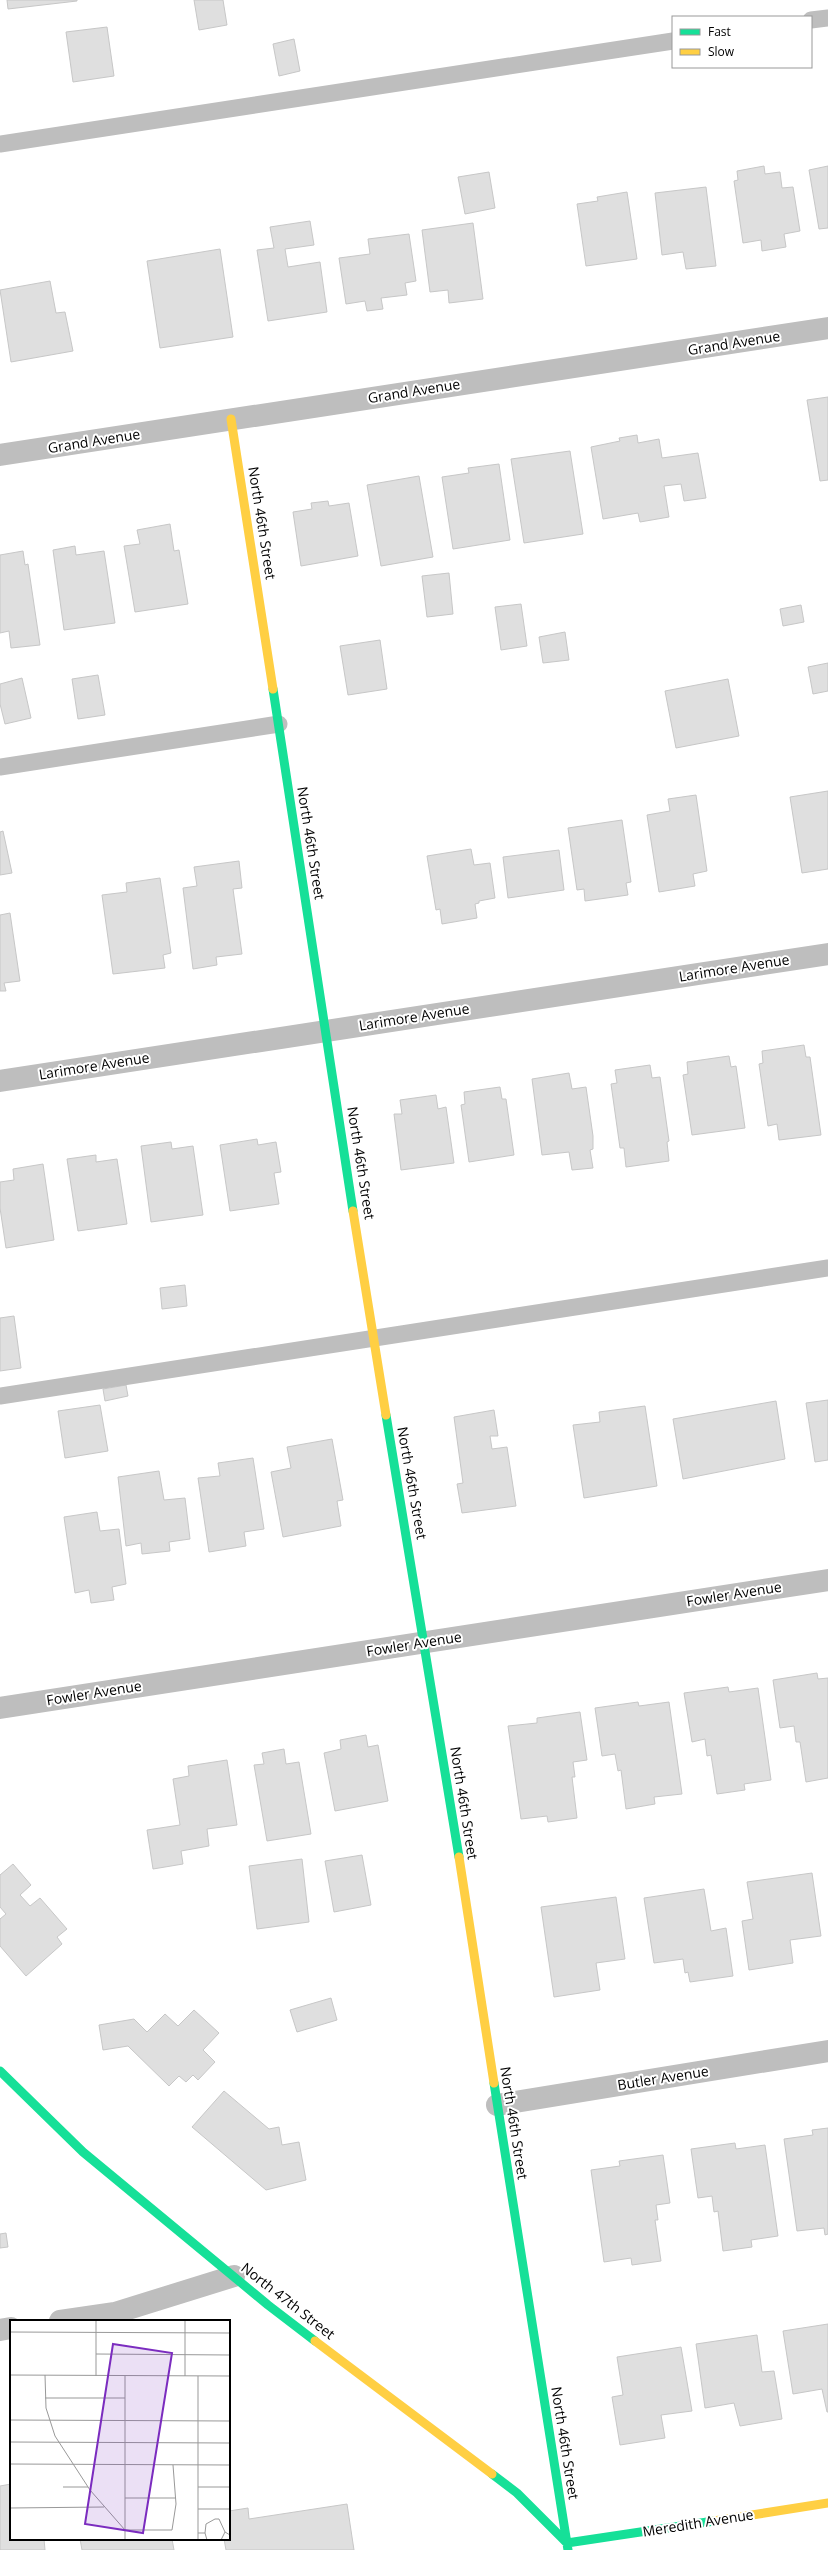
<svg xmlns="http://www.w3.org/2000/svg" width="828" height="2550" font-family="'Open Sans',sans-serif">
  <rect width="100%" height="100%" fill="#fff"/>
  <!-- building -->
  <path fill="#dfdfdf" stroke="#c7c7c7" d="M7 0H77V1L8 9Z
    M194 0H223L227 25 199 30Z
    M107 27 114 76 73 82 66 32Z
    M294 39 300 71 279 76 273 44Z
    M764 166 765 174 780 172 782 188 793 187 800 231 784 234 786 247 762 251 761 240 743 243 734 181 738 180 737 171Z
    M828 166V228L819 229 809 170Z
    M489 172 495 208 465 214 458 177Z
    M706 187 716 266 686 269 683 252 662 255 655 193Z
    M627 192 637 259 586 266 577 204 598 201 597 197Z
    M310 221 314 245 285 249 288 267 320 262 327 312 268 321 257 250 274 248 270 227Z
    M473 223 483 299 449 303 448 290 430 292 422 230Z
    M409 234 416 281 405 283 407 295 381 298 383 309 367 311 365 301 346 304 339 258 370 254 368 239Z
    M220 249 233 337 160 348 147 261Z
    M50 281 56 313 65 312 73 351 11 362 0 290Z
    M828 397V480L820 481 807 400Z
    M637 435 638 443 659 439 662 458 698 453 706 498 684 501 681 484 664 486 669 517 640 522 638 513 603 519 591 447 620 441 619 438Z
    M570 451 583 534 524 543 511 459Z
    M499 464 510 540 453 549 442 477 469 473 468 468Z
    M419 476 433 557 381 566 367 485Z
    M328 501 329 506 349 503 358 556 301 566 293 512 312 509 311 503Z
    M170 524 174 551 179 550 188 604 135 612 124 546 140 544 137 530Z
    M75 546 76 555 104 551 115 623 64 630 53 550Z
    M23 551 25 565 28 564 40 645 11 648 9 631 0 633V555Z
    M449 573 453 614 427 617 422 576Z
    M521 604 527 646 501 650 495 607Z
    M801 605 804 622 783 626 780 609Z
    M565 632 569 660 543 663 539 637Z
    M380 640 387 689 348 695 340 646Z
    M828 663V691L813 694 808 667Z
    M98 675 105 715 78 719 72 679Z
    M22 678 31 718 5 724 0 704V684Z
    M728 679 739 736 676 748 665 691Z
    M828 791V869L802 873 790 797Z
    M696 795 707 871 693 874 695 886 659 892 647 815 670 811 668 799Z
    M622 820 631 882 626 883 628 895 585 901 584 889 577 890 568 828Z
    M3 831 12 873 0 875V832Z
    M471 849 474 865 490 863 495 898 479 901V903L475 904 477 918 442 924 440 909 436 910 427 856Z
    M559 850 564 890 508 898 503 857Z
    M239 861 242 888 233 889 242 954 216 957 217 965 193 969 183 888 197 886 194 867Z
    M160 878 171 953 163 955 165 968 113 974 102 895 127 892 126 883Z
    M10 913 20 981 4 983 6 991H0V915Z
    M804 1045 806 1057H810L821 1135 779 1140 777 1124 768 1126 759 1064 763 1063 762 1051Z
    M729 1056 731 1067 736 1066 745 1128 692 1135 683 1075 688 1074 687 1062Z
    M650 1065 652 1078 660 1077 669 1141 667 1142 669 1161 626 1167 624 1148H620L611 1084 617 1083 615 1070Z
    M569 1073 572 1089 586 1087 593 1136V1149L590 1150 593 1168 572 1170 569 1152 542 1155 532 1079Z
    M500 1087 502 1099H506L514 1155 469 1162 461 1105 465 1104 464 1092Z
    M436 1095 438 1109 446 1107 454 1163 401 1170 394 1114H402L400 1100Z
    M257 1139 258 1145 276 1142 281 1172 274 1173 279 1204 230 1211 220 1145Z
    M171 1142 172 1149 193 1146 203 1215 151 1222 141 1146Z
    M96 1155V1162L117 1159 127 1224 78 1231 67 1159Z
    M43 1164 54 1240 6 1248 0 1208V1182L14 1180 13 1169Z
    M185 1285 187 1306 162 1309 160 1288Z
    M14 1316 21 1368 0 1371V1318Z
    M126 1385 128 1396 105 1401 103 1389Z
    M828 1400V1460L815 1462 806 1403Z
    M776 1401 785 1459 683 1479 673 1419Z
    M100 1405 108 1451 65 1458 58 1411Z
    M645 1406 657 1486 584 1498 573 1425 600 1422 599 1412Z
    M494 1410 498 1436H490L492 1449 507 1447 516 1506 462 1513 457 1484 463 1483 454 1417Z
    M332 1439 343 1500 337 1501 341 1526 283 1537 271 1472 291 1468 287 1447Z
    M253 1458 264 1529 244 1532 246 1546 209 1552 198 1478 220 1476 218 1463Z
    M159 1471 164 1500 185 1498 190 1539 169 1542 170 1551 142 1554 141 1543 126 1546 118 1477Z
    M97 1512 100 1531 119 1529 126 1584 112 1587 114 1600 91 1603 89 1590 75 1593 64 1517Z
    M817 1673 818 1679 828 1678V1778L806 1782 800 1742H796L794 1726 780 1728 773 1680Z
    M728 1687 729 1692 758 1688 771 1780 744 1784 745 1790 717 1794 711 1755 707 1756 705 1739 692 1742 684 1693Z
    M638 1702 639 1706 669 1702 682 1794 654 1797 655 1804 626 1809 621 1770 618 1771 615 1754 602 1756 595 1708Z
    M580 1712 587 1760 573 1762 575 1777H572L577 1818 548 1822 547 1816 521 1819 508 1726 537 1723V1718Z
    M366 1735 368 1747 378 1745 388 1801 335 1811 324 1753 341 1749 340 1740Z
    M284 1749 286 1764 299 1762 311 1834 267 1841 254 1765 264 1764 262 1753Z
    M227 1760 237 1825 207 1829 209 1846 181 1851 183 1864 153 1869 147 1830 180 1825 173 1779 189 1776 188 1766Z
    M362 1855 371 1905 334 1912 325 1861Z
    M302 1859 309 1922 257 1929 249 1866Z
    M13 1864 31 1885 20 1895 30 1906 40 1898 67 1929 57 1937 62 1944 26 1976 0 1946V1919L6 1914 0 1907V1875Z
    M812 1873 821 1936 790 1940 793 1963 749 1970 742 1921 753 1919 747 1882Z
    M704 1889 711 1931 726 1928 733 1976 690 1982 688 1972 685 1973 683 1959 654 1963 644 1898Z
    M616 1897 625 1959 596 1963 600 1990 554 1997 541 1907Z
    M331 1998 337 2020 297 2032 290 2010Z
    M194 2010 219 2033 203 2050 215 2062 198 2080 193 2075 186 2082 179 2076 169 2086 128 2046 103 2050 99 2025 134 2019 147 2032 165 2014 178 2026Z
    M224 2091 269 2129 279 2127 282 2145 299 2142 306 2180 266 2190 192 2127Z
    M828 2128V2234L825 2235 824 2228 797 2231 784 2139 813 2135 812 2130Z
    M735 2143 736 2149 765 2145 778 2236 751 2240 752 2247 723 2251 718 2211 714 2212 712 2196 698 2198 691 2149Z
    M663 2155 670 2203 656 2205 658 2220H655L661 2261 632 2265 631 2258 604 2262 591 2170 620 2166 619 2161Z
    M6 2233 8 2247 0 2248V2234Z
    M828 2324V2412H827L822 2389 793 2394 783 2331Z
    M757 2335 762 2372 774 2371 782 2419 740 2426 734 2403 705 2408 696 2344Z
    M681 2347 692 2411 661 2415 665 2438 620 2445 612 2397 623 2395 617 2357Z
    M11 2484V2539H44L45 2550H0V2486Z
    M347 2504 354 2550H226L224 2539H229V2511L248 2508 249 2519Z
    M80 2539H172L174 2550H82Z"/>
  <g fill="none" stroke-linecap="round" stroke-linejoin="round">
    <!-- lane -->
    <path stroke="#bebebe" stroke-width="17" d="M811 20 828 18
      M0 144 673 41
      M0 767 279 724
      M0 1396 828 1268"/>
    <!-- street -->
    <path stroke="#bebebe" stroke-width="22" d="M0 455 828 328
      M0 1081 828 954
      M0 1708 828 1580
      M497 2105 828 2051
      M60 2321 115 2313 234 2276
      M0 2330 11 2328"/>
    <!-- fast -->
    <path stroke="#16e098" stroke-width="9" d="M273 689 353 1211
      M386 1415 459 1857
      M0 2071 83 2152 268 2305 315 2341
      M494 2083 568 2550
      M492 2474 517 2493 567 2543 714 2521"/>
    <!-- slow -->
    <path stroke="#ffcf43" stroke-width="9" d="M231 419 273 689
      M353 1211 386 1415
      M459 1857 494 2083
      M315 2341 492 2474
      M714 2521 828 2503"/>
  </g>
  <g text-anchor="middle" stroke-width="4" stroke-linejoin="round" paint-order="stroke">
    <!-- street labels -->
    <g font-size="14" fill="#000" stroke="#fff">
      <text transform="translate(734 343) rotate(-9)" y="5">Grand Avenue</text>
      <text transform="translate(414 391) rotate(-9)" y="5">Grand Avenue</text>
      <text transform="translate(94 441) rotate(-9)" y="5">Grand Avenue</text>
      <text transform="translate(262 523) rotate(81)" y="5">North 46th Street</text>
      <text transform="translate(311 843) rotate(81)" y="5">North 46th Street</text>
      <text transform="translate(734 968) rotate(-9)" y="5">Larimore Avenue</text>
      <text transform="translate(414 1017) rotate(-9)" y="5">Larimore Avenue</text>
      <text transform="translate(94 1066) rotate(-9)" y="5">Larimore Avenue</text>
      <text transform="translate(361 1163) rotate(81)" y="5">North 46th Street</text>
      <text transform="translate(412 1483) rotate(80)" y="5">North 46th Street</text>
      <text transform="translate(734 1594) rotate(-9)" y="5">Fowler Avenue</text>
      <text transform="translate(414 1644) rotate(-9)" y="5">Fowler Avenue</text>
      <text transform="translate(94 1693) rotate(-9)" y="5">Fowler Avenue</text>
      <text transform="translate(464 1803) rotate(81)" y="5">North 46th Street</text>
      <text transform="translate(663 2078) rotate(-9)" y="5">Butler Avenue</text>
      <text transform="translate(514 2123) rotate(81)" y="5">North 46th Street</text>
      <text transform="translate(288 2301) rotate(38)" y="5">North 47th Street</text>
      <text transform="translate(565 2443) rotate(81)" y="5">North 46th Street</text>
      <text transform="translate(698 2523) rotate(-9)" y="5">Meredith Avenue</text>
    </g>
  </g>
  <!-- overview -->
  <g transform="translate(10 2320)">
    <rect width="220" height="220" fill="#fff"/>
    <path fill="none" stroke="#999" stroke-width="1" d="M86 0V56M0 12 220 13M86 34 220 35M0 55 220 56M35 55 36 88 45 116 80 170 115 210H162L166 184 163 145M175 56V0M35 78H115M0 100 220 101M0 122 220 123M0 144 220 145M53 167H78M188 167H220M115 178H166M0 188 94 187M188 189H220M188 213H195L197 220M195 213 196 204 205 199H209L215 212M115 220V56M188 220V56M211 220 215 212 220 215"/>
    <path fill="#7b2cbf" fill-opacity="0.15" stroke="#7b2cbf" stroke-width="2" d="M103 24 162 33 133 213 75 204Z"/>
    <rect width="220" height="220" fill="none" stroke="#000" stroke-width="2"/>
  </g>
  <!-- legend -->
  <rect x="672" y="16" width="140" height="52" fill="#ffffff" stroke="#999999"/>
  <rect x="680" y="29" width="20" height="6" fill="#16e098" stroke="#999999"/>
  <text x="708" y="36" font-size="12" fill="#000000">Fast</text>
  <rect x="680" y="49" width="20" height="6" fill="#ffcf43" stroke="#999999"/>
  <text x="708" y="56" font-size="12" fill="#000000">Slow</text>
</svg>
